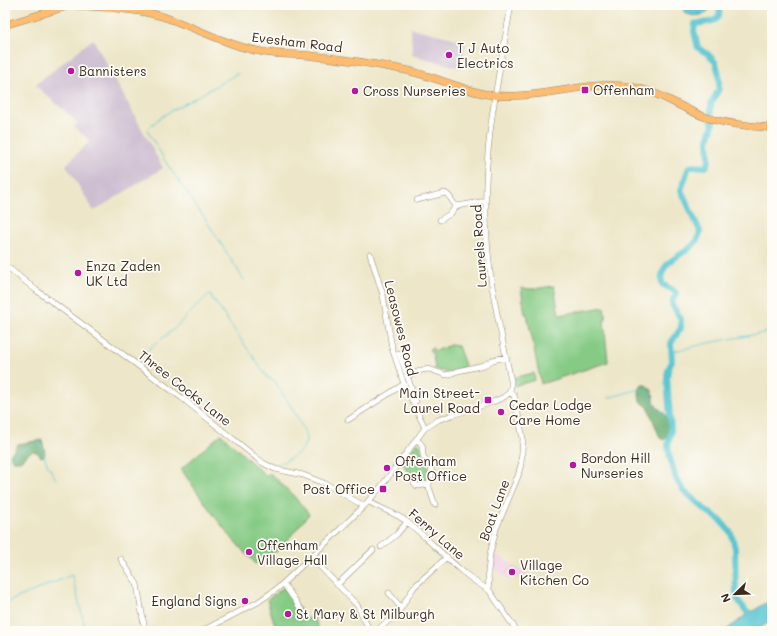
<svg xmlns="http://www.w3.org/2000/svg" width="777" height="636" font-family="Mali,sans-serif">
  <rect width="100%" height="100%" fill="#fdfcf7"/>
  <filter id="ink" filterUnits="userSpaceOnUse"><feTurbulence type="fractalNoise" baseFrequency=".025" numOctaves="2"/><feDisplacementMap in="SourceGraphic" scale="8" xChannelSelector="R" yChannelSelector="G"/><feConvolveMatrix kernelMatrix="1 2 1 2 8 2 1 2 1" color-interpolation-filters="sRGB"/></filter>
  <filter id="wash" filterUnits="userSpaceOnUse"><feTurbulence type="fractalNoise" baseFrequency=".012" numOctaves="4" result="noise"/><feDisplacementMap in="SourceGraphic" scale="16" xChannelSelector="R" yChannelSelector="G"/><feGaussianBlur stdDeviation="0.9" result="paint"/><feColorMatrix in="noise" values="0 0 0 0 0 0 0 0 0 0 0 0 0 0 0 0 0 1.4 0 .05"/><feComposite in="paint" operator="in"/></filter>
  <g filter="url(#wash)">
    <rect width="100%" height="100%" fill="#ede6c8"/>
    <!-- built -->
    <path fill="#f1d0e3" d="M491 551 536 580 532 588 516 577 510 579 488 566Z"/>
    <!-- industrial -->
    <path fill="#cebed1" d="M411 28 466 41 461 68 412 55Z
      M93 39 163 168 94 211 66 165 90 141 74 127 78 123 35 85Z"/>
    <!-- green -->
    <path fill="#86cb85" stroke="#607a52" d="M554 286 559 315 604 307 606 319 604 321 608 362 541 384 527 314H525L521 288 532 289Z
      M450 345 458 346 465 365 464 367 448 373 435 369 433 355 429 349 433 348 434 351H436Z
      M534 373 535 380 514 386 512 378Z
      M221 434 266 476 270 473 292 494 309 514 280 549 271 554 270 553 256 564C226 535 205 503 181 469Z
      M417 443H419L431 475 428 482 419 485C411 479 408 470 402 463Z
      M284 587 307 620 312 615 313 616 318 626 319 629 317 631H279L274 622 267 600Z"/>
    <!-- forest -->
    <path fill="#6caf72" stroke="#546c48" d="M643 384C659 391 650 398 657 407 660 410 664 412 666 416 670 423 670 435 664 440L660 438 648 407 640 401 639 394 640 386Z
      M42 440 45 453 44 456 41 457C32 444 27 457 20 461 19 461 13 461 13 461L10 455 18 444Z"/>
    <!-- water -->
    <path fill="#5ac6d2" stroke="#4a7878" d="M683 5H710C709 17 692 18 684 12Z
      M772 599V620L755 631H725L746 615 741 605 745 606 749 611H753Z"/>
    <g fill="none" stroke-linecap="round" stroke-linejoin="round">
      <!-- stream -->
      <path stroke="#5ac6d2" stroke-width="1" d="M719 6 723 5
        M238 73C226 80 214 87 202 94 185 104 160 114 147 130L167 164 206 220 244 280
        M670 352 708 343 763 333 772 330
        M141 358 150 348 174 329 208 295H210L268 378 275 381C282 393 306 428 306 439 307 450 289 460 280 463
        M608 398 640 389C643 390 646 392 649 394 656 403 654 415 670 415
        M5 462C15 455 26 445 39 443L42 448 47 464 56 479
        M5 603 72 575 86 631"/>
      <!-- river -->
      <path stroke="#5ac6d2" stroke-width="6" d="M720 5C719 8 720 12 719 15 716 24 703 22 695 24L694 31 698 48 708 54 716 63 719 75V89L711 104V119L713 124 708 140 709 161 706 167C700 167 695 165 689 167L681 190 700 231C698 256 657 254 662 284L673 290 677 294 673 299 672 305 681 319V328L671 343 672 361 668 370 667 377 671 431 668 444 669 454 676 479 684 491 707 511 720 520 731 533 735 548 736 597 746 611"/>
    </g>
  </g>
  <g filter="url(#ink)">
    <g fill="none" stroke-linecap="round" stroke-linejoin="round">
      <!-- minor casing -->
      <g stroke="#948873" stroke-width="6">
        <path id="minor" d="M417 200 445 193C452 196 451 203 457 206L486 201
          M440 220 450 214 457 206
          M370 254 383 295 392 348 404 384 425 428
          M5 265 36 290 182 398 263 463 275 469 303 475 326 484 364 506
          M399 353 416 401
          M407 376 422 370 429 369 446 375 450 374 458 371 484 365 493 360 506 357
          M509 393 511 388V381C505 351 498 322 493 292 487 256 485 218 486 183 488 123 501 64 511 5
          M509 393 514 395 523 439 521 464 518 476 496 529 490 554 488 572 489 590 517 631
          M348 420 404 384
          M416 439C427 447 420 450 424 458 426 460 427 461 429 463 433 469 432 478 429 484
          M414 483 417 486 429 484
          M429 484V487L435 505
          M368 501C380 509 394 512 406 521 434 543 457 572 489 590
          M381 547 397 534 407 522
          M311 557 357 605 370 631
          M121 559 137 584 145 631
          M283 583 303 612
          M337 585 373 550
          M389 593 401 608
          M202 631 258 602 278 588 330 539 364 506 380 488 425 428 438 420 452 415 493 402 504 397 509 393
          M376 631 398 613 414 587 447 557"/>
      </g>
      <!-- major casing -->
      <g stroke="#948873" stroke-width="8">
        <path id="major" d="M75 5C105 8 136 8 164 17 197 28 228 46 263 52 279 55 296 54 313 56 344 59 375 64 405 70 439 77 472 96 506 96 546 97 585 82 624 86 657 89 676 106 705 117 726 124 750 126 772 128
          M5 25 71 5"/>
      </g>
      <!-- minor -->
      <use href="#minor" stroke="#fff" stroke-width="5"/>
      <!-- major -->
      <use href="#major" stroke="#fdbc6f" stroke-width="7"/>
    </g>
  </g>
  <!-- markers -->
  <g fill="#b5179e" stroke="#fdfcf7" stroke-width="1.5">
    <circle cx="449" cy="55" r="4"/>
    <circle cx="71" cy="71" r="4"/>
    <rect x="581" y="86" width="8" height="8" rx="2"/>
    <circle cx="355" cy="91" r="4"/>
    <circle cx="78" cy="273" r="4"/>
    <rect x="484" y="396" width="8" height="8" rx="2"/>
    <circle cx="501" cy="412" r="4"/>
    <circle cx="573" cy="465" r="4"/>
    <circle cx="387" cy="468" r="4"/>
    <rect x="379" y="485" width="8" height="8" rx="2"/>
    <circle cx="249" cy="552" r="4"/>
    <circle cx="512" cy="572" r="4"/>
    <circle cx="245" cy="601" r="4"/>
    <circle cx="288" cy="614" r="4"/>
  </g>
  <g text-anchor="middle" stroke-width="3.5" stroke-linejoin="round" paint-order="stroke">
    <!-- street labels -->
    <g font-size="13" fill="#3b2a1e" stroke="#fdfcf7">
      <text transform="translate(297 42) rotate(7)" y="5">Evesham Road</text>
      <text transform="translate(479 246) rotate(-94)" y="5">Laurels Road</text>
      <text transform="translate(401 328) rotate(76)" y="5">Leasowes Road</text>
      <text transform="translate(185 388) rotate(38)" y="5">Three Cocks Lane</text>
      <text transform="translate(494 510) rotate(-70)" y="5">Boat Lane</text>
      <text transform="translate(437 534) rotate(41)" y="5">Ferry Lane</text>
    </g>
    <!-- poi labels -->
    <g font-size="13" fill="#3b2a1e" stroke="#fdfcf7" text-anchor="start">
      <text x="457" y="53">T J Auto<tspan x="457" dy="15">Electrics</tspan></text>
      <text x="79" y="76">Bannisters</text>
      <text x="593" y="95">Offenham</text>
      <text x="363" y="96">Cross Nurseries</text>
      <text x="86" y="271">Enza Zaden<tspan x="86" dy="15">UK Ltd</tspan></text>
      <text x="480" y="398" text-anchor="end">Main Street-<tspan x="480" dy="15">Laurel Road</tspan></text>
      <text x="509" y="410">Cedar Lodge<tspan x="509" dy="15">Care Home</tspan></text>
      <text x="581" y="463">Bordon Hill<tspan x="581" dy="15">Nurseries</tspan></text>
      <text x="395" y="466">Offenham<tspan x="395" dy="15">Post Office</tspan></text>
      <text x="375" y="494" text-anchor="end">Post Office</text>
      <text x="257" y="550">Offenham<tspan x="257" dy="15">Village Hall</tspan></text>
      <text x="520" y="570">Village<tspan x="520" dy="15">Kitchen Co</tspan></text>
      <text x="237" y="606" text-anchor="end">England Signs</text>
      <text x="296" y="619">St Mary &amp; St Milburgh</text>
    </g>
  </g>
  <!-- margin -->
  <rect width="777" height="636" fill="none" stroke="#fdfcf7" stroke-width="20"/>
  <!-- north arrow -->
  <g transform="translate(735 594) rotate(247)" stroke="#fdfcf7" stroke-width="3" paint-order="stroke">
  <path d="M0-3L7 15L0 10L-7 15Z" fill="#3b2a1e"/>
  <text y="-6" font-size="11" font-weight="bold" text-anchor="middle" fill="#3b2a1e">N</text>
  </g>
</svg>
